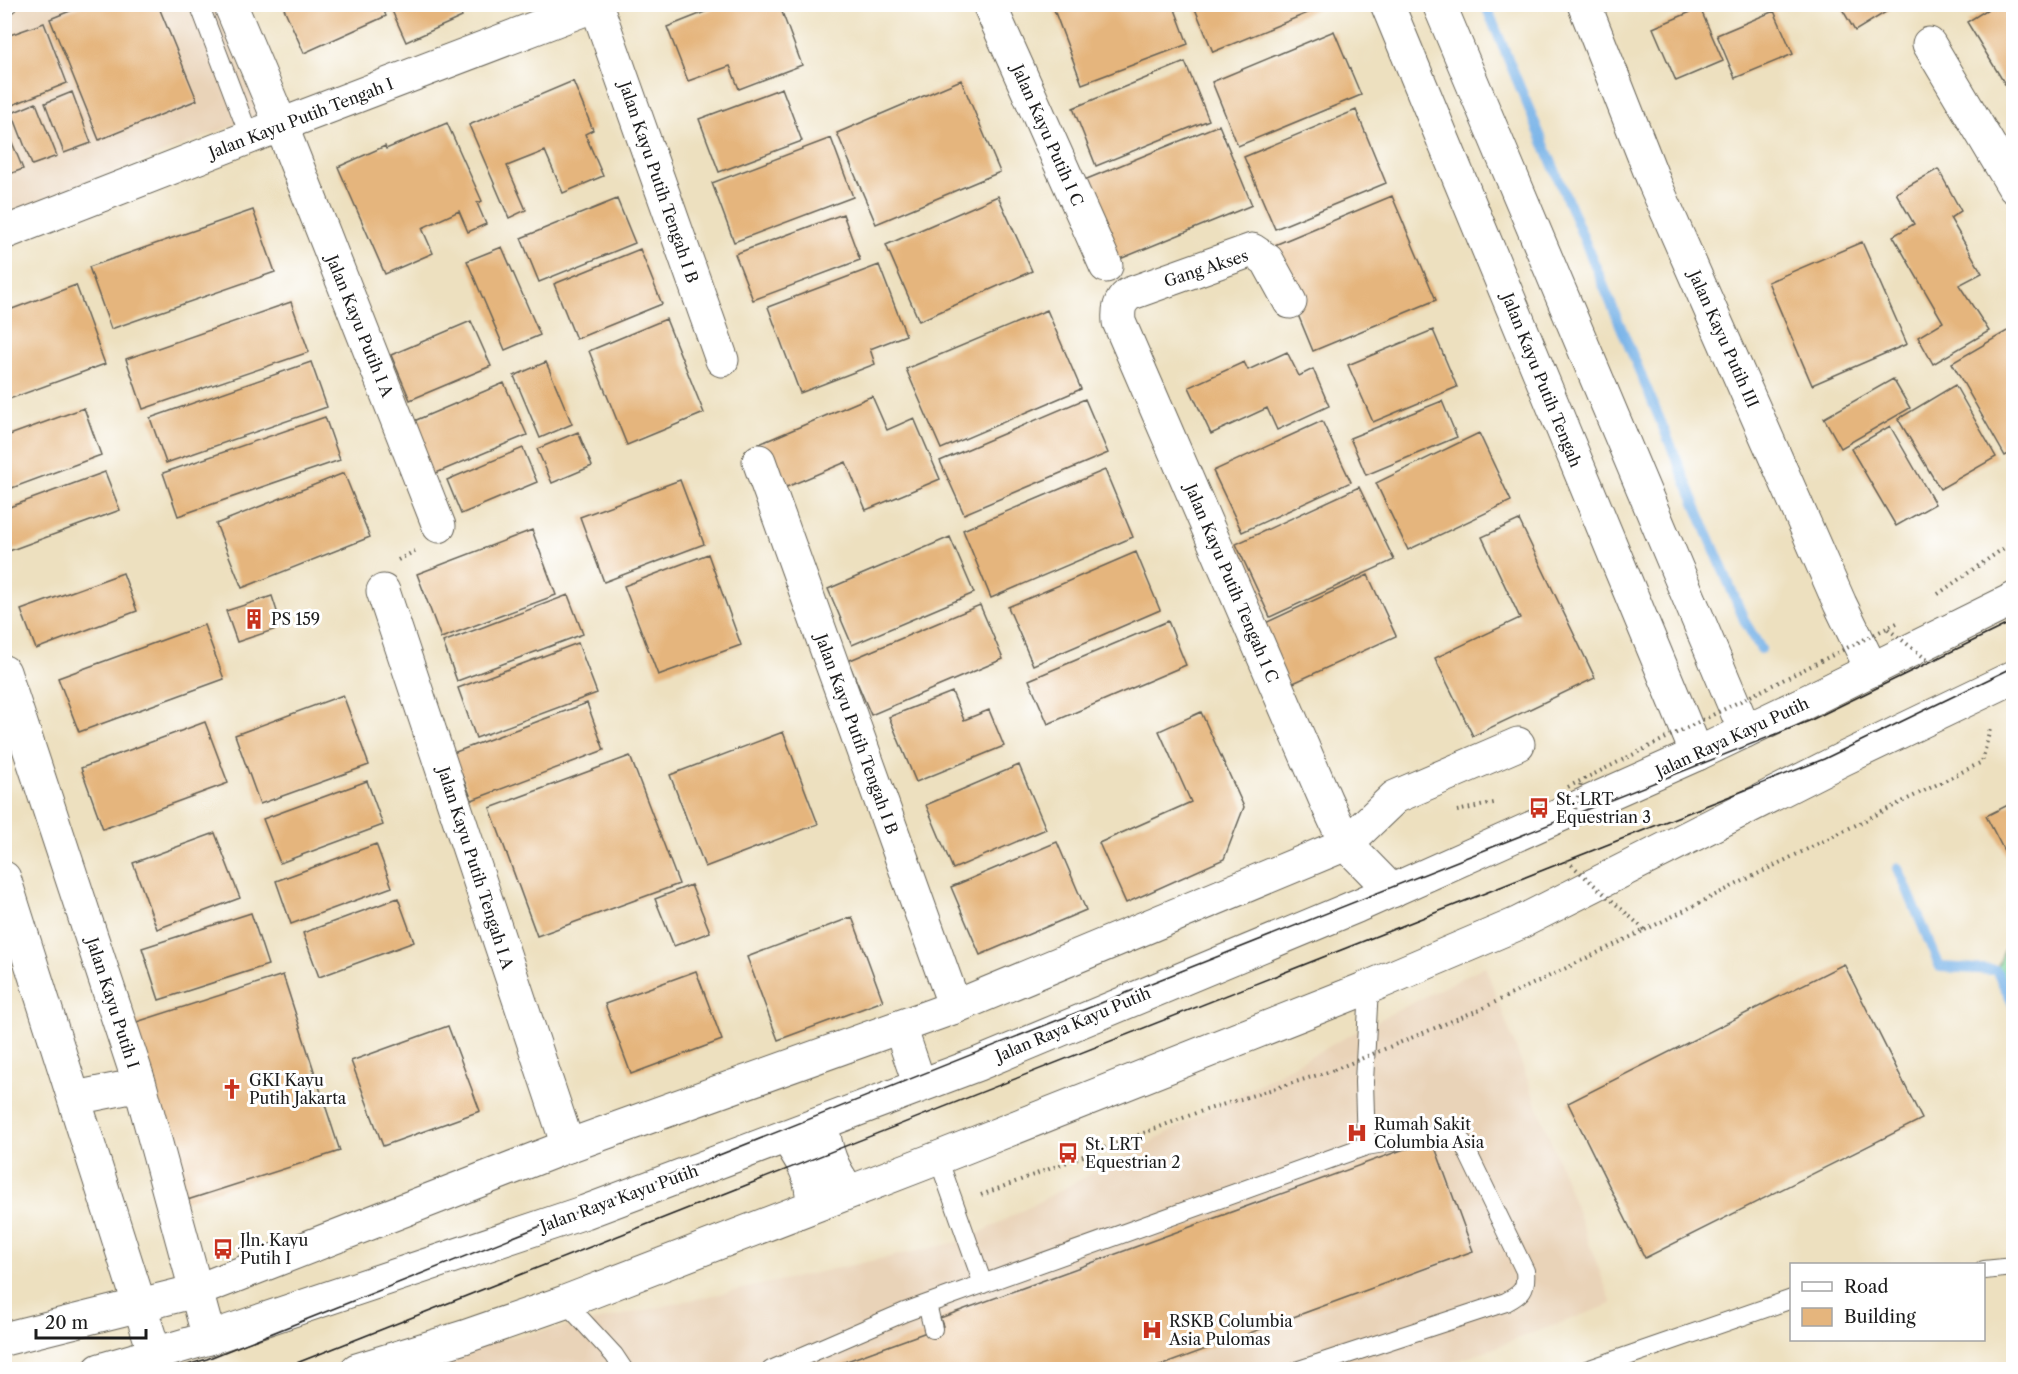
<svg xmlns="http://www.w3.org/2000/svg" width="2018" height="1374" font-family="'Libre Caslon Text',serif">
  <rect width="100%" height="100%" fill="#fff"/>
  <filter id="ink" filterUnits="userSpaceOnUse"><feTurbulence type="fractalNoise" baseFrequency=".0167" numOctaves="2"/><feDisplacementMap in="SourceGraphic" scale="12" xChannelSelector="R" yChannelSelector="G"/><feConvolveMatrix kernelMatrix="1 2 1 2 8 2 1 2 1" color-interpolation-filters="sRGB"/></filter>
  <filter id="wash" filterUnits="userSpaceOnUse"><feTurbulence type="fractalNoise" baseFrequency=".008" numOctaves="4" result="noise"/><feDisplacementMap in="SourceGraphic" scale="24" xChannelSelector="R" yChannelSelector="G"/><feGaussianBlur stdDeviation="1.35" result="paint"/><feColorMatrix in="noise" values="0 0 0 0 0 0 0 0 0 0 0 0 0 0 0 0 0 1.4 0 .05"/><feComposite in="paint" operator="in"/></filter>
  <g filter="url(#wash)">
    <rect width="100%" height="100%" fill="#ede0bf"/>
    <!-- built -->
    <path fill="#e9d3b8" d="M5 5H214L260 115 5 215Z
      M1485 966 1612 1304 1436 1369 393 1370 446 1350 585 1323 967 1240 1367 1026Z"/>
    <!-- green -->
    <path fill="#82d699" stroke="#4f795a" stroke-width="1.5" d="M2013 930 2014 1006H2013L1996 970Z"/>
    <g fill="none" stroke-linecap="round" stroke-linejoin="round">
      <!-- stream -->
      <path stroke="#75b1e7" stroke-width="10" d="M1485 4 1745 622 1761 649
        M1898 868 1940 967 1996 970 2014 1006"/>
    </g>
    <g id="blocks">
      <!-- building -->
      <path fill="#e5b57d" d="M282 4H381L386 16 304 53Z
        M389 4H457L462 17 406 42Z
        M725 4H779L802 65 739 89 730 66 688 81 667 27Z
        M1059 4H1173L1188 44 1082 84 1053 7Z
        M1193 4H1327V5L1213 52Z
        M1839 4H1899L1855 31Z
        M1996 4H2014V99L1967 22Z
        M85 5H158L197 100 99 140 50 19Z
        M1700 8 1723 61 1676 81 1653 28Z
        M1774 11 1793 54 1735 78 1717 35Z
        M44 23 67 83 10 106 4 92V37Z
        M1334 31 1361 95 1238 146 1212 82Z
        M1185 62 1209 120 1096 166 1073 108Z
        M961 80 1000 172 876 224 837 133Z
        M573 81 593 130 585 134 603 176 563 193 545 151 507 166 526 210 509 218 469 125Z
        M782 88 802 141 719 172 699 119Z
        M72 92 91 143 64 153 45 103Z
        M36 103 57 156 32 165 12 113Z
        M1356 110 1386 183 1275 229 1244 157Z
        M4 123 23 169 4 176Z
        M447 123 482 201 477 203 486 224 468 232 459 211 422 228 433 253 385 274 338 167 385 146 386 149Z
        M1219 125 1252 205 1115 261 1082 181Z
        M831 138 853 197 734 242 712 183Z
        M1938 169 1961 211 1950 218 1982 273 1959 285 1989 331 1933 364 1918 337 1943 322 1893 236 1914 224 1896 193Z
        M998 196 1032 271 919 321 886 245Z
        M1392 196 1436 300 1313 351 1270 247Z
        M617 199 635 243 539 282 521 238Z
        M253 210 275 272 111 329 89 267Z
        M843 214 860 260 753 300 735 254Z
        M1862 242 1907 344 1812 385 1768 282Z
        M502 247 540 335 505 350 467 261Z
        M640 249 662 304 576 339 554 284Z
        M879 265 906 335 870 349 875 364 800 393 768 307Z
        M76 285 105 364 4 401V312Z
        M291 302 309 352 143 409 126 359Z
        M1047 310 1081 389 941 449 906 369Z
        M666 319 704 413 627 445 589 351Z
        M471 321 491 366 410 400 391 355Z
        M2014 327V451L2005 456 1952 363Z
        M1433 330 1457 387 1373 422 1348 365Z
        M1287 352 1299 376 1313 369 1329 406 1277 430 1267 408 1211 434 1189 387 1244 362 1248 370Z
        M311 362 327 407 166 463 150 418Z
        M546 362 572 424 540 438 514 376Z
        M1893 379 1910 408 1841 448 1824 418Z
        M504 383 527 435 429 476 407 424Z
        M1955 385 1996 457 1940 489 1898 419Z
        M872 396 887 430 914 418 940 479 866 510 846 462 777 491 757 445Z
        M1085 399 1108 453 964 514 940 461Z
        M1442 401 1457 437 1366 475 1350 438Z
        M84 408 101 455 4 491V437Z
        M325 417 340 460 178 516 163 473Z
        M1322 421 1351 482 1242 532 1213 471Z
        M1890 426 1935 504 1896 526 1851 449Z
        M578 432 592 466 552 483 537 449Z
        M1479 433 1511 501 1408 550 1376 483Z
        M523 448 537 482 461 514 447 480Z
        M1105 470 1133 537 991 598 963 530Z
        M105 472 120 510 9 551 4 539V509Z
        M344 473 370 537 242 588 216 524Z
        M680 480 704 544 604 582 580 517Z
        M1359 487 1394 560 1270 617 1236 544Z
        M1519 520 1595 678 1473 736 1435 658 1520 618 1482 537Z
        M532 530 556 595 441 638 417 574Z
        M950 537 974 593 852 645 828 589Z
        M1136 552 1160 610 1033 665 1008 607Z
        M708 554 741 645 658 675 624 586Z
        M123 573 137 611 36 649 21 610Z
        M1368 575 1396 636 1289 685 1261 625Z
        M568 595 583 634 457 681 443 642Z
        M272 596 282 627 237 642 226 611Z
        M980 605 1003 659 871 715 848 661Z
        M1168 621 1186 665 1048 724 1029 680Z
        M204 625 224 679 79 732 58 678Z
        M578 643 597 693 476 738 458 688Z
        M952 692 964 720 989 710 1004 746 916 782 889 717Z
        M343 695 369 765 260 804 235 735Z
        M587 703 604 750 472 800 453 753Z
        M1201 712 1244 807 1224 859 1126 903 1099 843 1191 802 1159 731Z
        M205 722 228 783 103 829 81 768Z
        M783 732 818 824 705 867 670 775Z
        M630 756 679 884 537 936 490 808Z
        M1019 765 1046 829 953 869 926 805Z
        M367 781 383 825 280 863 263 819Z
        M2014 802V870L1986 816Z
        M215 833 240 898 157 929 133 863Z
        M1057 842 1086 910 980 955 951 887Z
        M376 844 392 887 291 924 276 881Z
        M691 885 710 932 674 946 655 899Z
        M398 898 414 942 319 977 303 933Z
        M251 913 268 965 159 1000 142 948Z
        M852 917 883 1001 778 1040 747 957Z
        M1844 964 1922 1119 1645 1258 1568 1103Z
        M696 971 722 1040 631 1074 605 1004Z
        M283 975 340 1151 181 1202 124 1026Z
        M448 1026 480 1111 383 1146 351 1061Z
        M1432 1139 1473 1251 1149 1370H837L836 1365 943 1326 940 1318Z"/>
    </g>
  </g>
  <g filter="url(#ink)">
    <use href="#blocks" fill-opacity="0" stroke="#656155" stroke-width="1.5"/>
    <g fill="none" stroke-linecap="round" stroke-linejoin="round">
      <!-- service casing -->
      <g stroke="#656155" stroke-width="20">
        <path id="service" d="M199 4 250 138
          M4 6 8 4
          M1366 1146 1364 1082 1369 987
          M938 1158 983 1284
          M1984 1270 2014 1267
          M565 1302 614 1355 624 1370
          M933 1329 927 1304 1366 1146 1440 1134C1451 1133 1456 1135 1463 1143L1525 1271C1527 1289 1521 1294 1506 1302L1299 1370
          M771 1370 905 1312 927 1304
          M1587 1370 1792 1299"/>
      </g>
      <!-- minor casing -->
      <g stroke="#656155" stroke-width="35">
        <path id="minor" d="M230 4 281 125 439 526
          M596 4 722 360
          M989 4 1106 266
          M1387 4 1697 754
          M1584 4 1655 184 1840 604 1872 670
          M1929 44 2014 187
          M4 233 281 125 598 4
          M1290 302 1267 260 1252 250 1129 294C1119 302 1118 309 1119 322L1326 801 1346 844 1395 797 1518 744
          M759 461 955 1007
          M383 591 568 1146
          M4 672 140 1085 209 1338
          M4 878 155 1354
          M75 1098 140 1085"/>
      </g>
      <!-- tertiary casing -->
      <g stroke="#656155" stroke-width="35">
        <path id="tertiary" d="M1439 4 1745 731
          M4 1339 196 1291 568 1146 955 1007 1346 844 1392 891"/>
      </g>
      <!-- secondary casing -->
      <g stroke="#656155" stroke-width="35">
        <path id="secondary" d="M900 1027 920 1086
          M822 1123C826 1153 831 1167 849 1192
          M786 1136C803 1162 812 1174 813 1206
          M100 1370 209 1338 585 1212 978 1064 1357 906 1697 754 1806 702 2014 599
          M357 1370 464 1337 565 1302 938 1158 1369 987 1517 924 1843 759 2014 677"/>
      </g>
      <!-- path -->
      <path stroke="#656155" stroke-width="4" stroke-dasharray="1.5 4.5" stroke-linecap="butt" d="M1935 10 1945 4
        M398 560 415 551
        M1938 594 2014 541
        M1457 811 1494 803
        M1645 930 1982 762 1990 729
        M981 1195 1196 1113 1334 1070"/>
      <!-- service -->
      <use href="#service" stroke="#fff" stroke-width="18"/>
      <!-- minor -->
      <use href="#minor" stroke="#fff" stroke-width="33"/>
      <!-- tertiary -->
      <use href="#tertiary" stroke="#fff" stroke-width="33"/>
      <!-- secondary -->
      <use href="#secondary" stroke="#fff" stroke-width="33"/>
      <!-- tram -->
      <path stroke="#1c1c1c" stroke-width="1.5" d="M171 1370 207 1359 1809 721 2014 621
        M279 1370 1824 759 2014 667"/>
      <!-- path-bridge -->
      <path stroke="#656155" stroke-width="4" stroke-dasharray="1.5 4.5" stroke-linecap="butt" d="M1888 629 1930 662
        M1568 787 1899 622
        M1574 815 1581 782
        M1334 1070 1483 1008 1645 930 1566 860"/>
    </g>
  </g>
  <!-- icons -->
  <defs>
    <g id="building-bare" transform="scale(1.62)"><path d="M-4-6H4V6H1V3H-1V6H-4ZM-2.5-4.3h1.7v1.8h-1.7ZM.8-4.3h1.7v1.8H.8ZM-2.5-1h1.7V.8h-1.7ZM.8-1h1.7V.8H.8Z" fill="#c8321e" stroke="#fff" stroke-width="2.5" paint-order="stroke"/></g>
    <g id="bus-bare" transform="scale(1.62)"><path d="M-5-6H5V4H4V6H2V4H-2V6H-4V4H-5ZM-3.5-4V0h7V-4ZM-3.5 1.2v1.5H-2V1.2ZM2 1.2v1.5H3.5V1.2Z" fill="#c8321e" stroke="#fff" stroke-width="2.5" paint-order="stroke"/></g>
    <g id="church-bare" transform="scale(1.62)"><path d="M-1.2-6h2.4v3.5h3.3v2.4h-3.3V6h-2.4V-.1h-3.3v-2.4h3.3Z" fill="#c8321e" stroke="#fff" stroke-width="2.5" paint-order="stroke"/></g>
    <g id="hospital-bare" transform="scale(1.62)"><path d="M-5-5h3v3.5h4V-5h3V5h-3V1.5h-4V5h-3Z" fill="#c8321e" stroke="#fff" stroke-width="2.5" paint-order="stroke"/></g>
  </defs>
  <g fill-rule="evenodd">
    <use href="#building-bare" x="254" y="619"/>
    <use href="#bus-bare" x="1539" y="808"/>
    <use href="#church-bare" x="232" y="1089"/>
    <use href="#hospital-bare" x="1357" y="1133"/>
    <use href="#bus-bare" x="1068" y="1153"/>
    <use href="#bus-bare" x="223" y="1249"/>
    <use href="#hospital-bare" x="1152" y="1330"/>
  </g>
  <g text-anchor="middle" stroke-width="6" stroke-linejoin="round" paint-order="stroke">
    <!-- street labels -->
    <g font-size="16" fill="#1c1c1c" stroke="#fff">
      <text transform="translate(301 118) rotate(-21)" y="6">Jalan Kayu Putih Tengah I</text>
      <text transform="translate(1048 135) rotate(66)" y="6">Jalan Kayu Putih I C</text>
      <text transform="translate(659 182) rotate(71)" y="6">Jalan Kayu Putih Tengah I B</text>
      <text transform="translate(1206 268) rotate(-18)" y="6">Gang Akses</text>
      <text transform="translate(360 326) rotate(68)" y="6">Jalan Kayu Putih I A</text>
      <text transform="translate(1724 339) rotate(66)" y="6">Jalan Kayu Putih III</text>
      <text transform="translate(1542 380) rotate(68)" y="6">Jalan Kayu Putih Tengah</text>
      <text transform="translate(1232 583) rotate(67)" y="6">Jalan Kayu Putih Tengah 1 C</text>
      <text transform="translate(857 734) rotate(70)" y="6">Jalan Kayu Putih Tengah I B</text>
      <text transform="translate(1732 737) rotate(-25)" y="6">Jalan Raya Kayu Putih</text>
      <text transform="translate(476 868) rotate(72)" y="6">Jalan Kayu Putih Tengah I A</text>
      <text transform="translate(113 1003) rotate(72)" y="6">Jalan Kayu Putih I</text>
      <text transform="translate(1073 1024) rotate(-23)" y="6">Jalan Raya Kayu Putih</text>
      <text transform="translate(619 1198) rotate(-20)" y="6">Jalan Raya Kayu Putih</text>
    </g>
    <!-- poi labels -->
    <g font-size="16" fill="#1c1c1c" stroke="#fff" text-anchor="start">
      <text x="271" y="625">PS 159</text>
      <text x="1556" y="805">St. LRT<tspan x="1556" dy="18">Equestrian 3</tspan></text>
      <text x="249" y="1086">GKI Kayu<tspan x="249" dy="18">Putih Jakarta</tspan></text>
      <text x="1374" y="1130">Rumah Sakit<tspan x="1374" dy="18">Columbia Asia</tspan></text>
      <text x="1085" y="1150">St. LRT<tspan x="1085" dy="18">Equestrian 2</tspan></text>
      <text x="240" y="1246">Jln. Kayu<tspan x="240" dy="18">Putih I</tspan></text>
      <text x="1169" y="1327">RSKB Columbia<tspan x="1169" dy="18">Asia Pulomas</tspan></text>
    </g>
  </g>
  <!-- margin -->
  <rect width="2018" height="1374" fill="none" stroke="#fff" stroke-width="24"/>
  <!-- legend -->
  <rect x="1790" y="1263" width="195" height="78" fill="#ffffff" stroke="#a4a4a4" stroke-width="1.5"/>
  <rect x="1802" y="1282" width="30" height="9" fill="#ffffff" stroke="#a4a4a4" stroke-width="1.5"/>
  <text x="1844" y="1293" font-size="18" fill="#1c1c1c">Road</text>
  <rect x="1802" y="1308" width="30" height="18" fill="#e5b57d" stroke="#a4a4a4" stroke-width="1.5"/>
  <text x="1844" y="1323" font-size="18" fill="#1c1c1c">Building</text>
  <!-- scale -->
  <path d="M36 1329v9h110v-9" fill="none" stroke="#1c1c1c" stroke-width="3"/>
  <text x="45" y="1329" font-size="18" fill="#1c1c1c" stroke="#ffffff" stroke-width="4.5" paint-order="stroke">20 m</text>
</svg>
